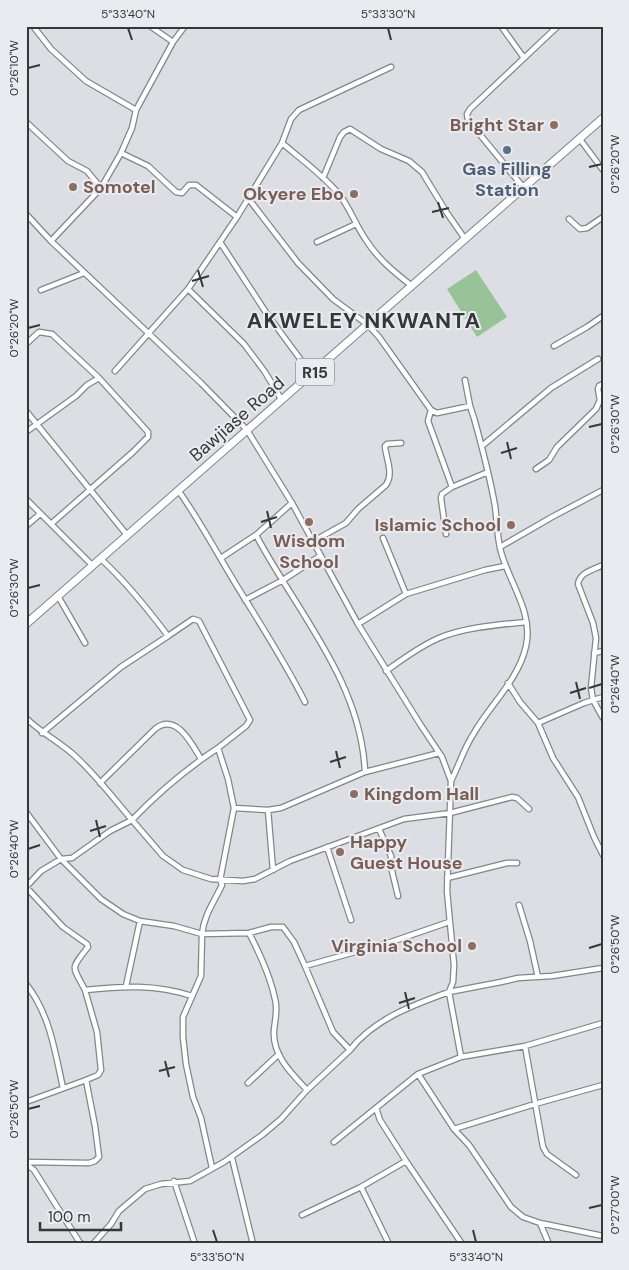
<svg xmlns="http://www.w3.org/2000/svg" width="629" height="1270" font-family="'DM Sans',sans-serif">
  <rect width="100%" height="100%" fill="#dddee3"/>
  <!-- green -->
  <path fill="#98c398" d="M476 270 507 317 477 337 447 289Z"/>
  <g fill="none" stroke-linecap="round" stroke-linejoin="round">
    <!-- street casing -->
    <g stroke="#838589" stroke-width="7">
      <path id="street" d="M33 26 51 49 86 81 136 110
        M150 26 173 42
        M501 26 524 58
        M26 122 68 161 87 171 101 188
        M579 138 603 170
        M282 143C301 159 323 175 339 194 350 208 356 226 366 240 378 259 394 272 412 286
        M121 153 148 166 176 192 182 193 189 185H196L237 217
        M323 178 340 137 344 132 350 129 381 149 409 161 422 172 447 213 465 239
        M523 187 468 120 467 114 470 109 558 26
        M248 198 298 263 333 299 368 325 379 337 431 410 437 413 470 406 474 418C482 447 490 477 495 506 497 520 497 534 500 548 507 580 534 611 526 646 519 679 490 705 474 733 464 748 459 765 451 781
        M26 214 51 241 201 383 247 430 292 503 358 624 420 724 442 757 451 781 447 891 454 965 453 982 449 992 501 982 518 978 552 976 603 968
        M569 219 580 229 587 228 603 217
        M51 241 101 188 121 153 132 128 136 110 173 42 185 26
        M220 242 267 314 312 375
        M317 242 356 224
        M188 289 244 344 265 372 281 399
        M41 290 84 273
        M26 344 39 332 52 334 99 378 148 432V437L133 452 51 524
        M554 346 587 327 603 316
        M115 371 188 289 237 217 282 143 291 119 299 110 391 67
        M465 380 470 406
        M431 410 428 421 452 487
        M26 411 127 535
        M26 432 76 396 87 385 99 378
        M482 446 551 388 598 359
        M536 469 549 460 557 447 596 409 600 400 598 389 599 386 603 384
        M178 490C203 525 222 563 245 599 266 633 287 666 305 702
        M26 499 93 566
        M292 503 256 535C296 611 361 681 365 772L439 753
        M26 526 40 514
        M446 534 441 498 442 494 452 487 488 472
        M383 538 406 594
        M312 542 346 523 358 509 386 485C394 473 386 459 385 446L387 444 401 443
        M500 547 552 517 603 490
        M221 558 256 535
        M101 559C126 582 147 608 168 636L193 619 199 621 250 720 246 726 218 748 228 779 234 808 268 810 281 808 365 772
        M603 565C593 570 580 572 578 584L593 623 596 638 591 688 593 700 603 718
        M58 596 85 643
        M245 600 283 580 320 556
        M358 624 406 594 485 570 505 566
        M594 653 603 651
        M386 671C403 659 420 646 439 638 466 627 497 625 526 622
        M508 683 520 702 538 723 553 758 578 797 594 837 603 855
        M26 718C41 733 60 742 75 756 96 775 114 799 132 820L110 831 72 858 61 859 26 812
        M538 723 584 703 603 697
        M42 733 121 667 168 636
        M218 748C186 769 158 793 132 820L163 856 183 870 211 879 243 881 255 879 290 861 404 819 450 813 512 797 517 798 529 809
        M100 783 155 729C176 712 192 744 201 759
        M268 810 273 870
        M379 829 391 856 392 871 398 896
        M327 847 351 920
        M447 878 507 863H517
        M26 887 41 871 61 859 101 899 123 914 140 921 174 926 202 934C204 915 214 902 222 885L220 880 234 808
        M26 887 63 927 87 944 88 947C70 970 72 965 85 990
        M519 905 530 941 538 977
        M249 933C260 954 270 975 275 999 278 1009 275 1020 274 1030 272 1055 291 1073 307 1090L350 1050
        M305 966 333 1032 350 1050C374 1019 413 1005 449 992L461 1057
        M26 984C50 1014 55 1052 63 1088
        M126 986 140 921
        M525 1046 543 1147 547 1154 576 1175
        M418 1074 454 1129 469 1145 511 1207 523 1217 540 1223 603 1236
        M248 1083 279 1054
        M26 1102 86 1080 98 1075 101 1070 97 1032 85 990C123 986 155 984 192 996
        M376 1108 380 1120 406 1161 462 1244
        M454 1129 535 1104 603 1085
        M334 1142 418 1074 461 1057 525 1046 603 1023
        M232 1158 253 1244
        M26 1162 89 1163 95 1161 99 1157 95 1126 86 1080
        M26 1164 34 1170 80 1243 83 1244
        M212 1168 201 1118 193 1097 186 1064 183 1037V1017L201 976 202 934 249 933 271 927H283L294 942 305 966 391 942 449 922
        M174 1181 195 1244
        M361 1187 389 1244
        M302 1215 361 1187 406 1161
        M540 1223 549 1244
        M93 1244 111 1224 119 1211 145 1189 161 1184 190 1181 224 1162 262 1135 281 1119 307 1090"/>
    </g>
    <!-- primary casing -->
    <g stroke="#838589" stroke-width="9">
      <path id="primary" d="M26 624 603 118"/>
    </g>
    <!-- street -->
    <use href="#street" stroke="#fff" stroke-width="4.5"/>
    <!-- primary -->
    <use href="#primary" stroke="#fff" stroke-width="7"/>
  </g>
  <!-- ticks -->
  <path fill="none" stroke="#363739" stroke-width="2" d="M128 28 132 40M388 28 391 40M28 68 40 65M589 167 602 164M438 202 443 218M432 212 449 208M198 270 203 287M192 281 209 276M28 328 40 325M589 427 602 424M507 442 511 459M501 453 517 448M267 511 271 528M261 522 277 517M28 588 40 585M576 682 580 699M589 688 602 684M570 693 586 688M336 751 340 768M330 762 346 757M96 820 100 837M90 831 106 826M28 849 40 845M589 948 602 944M405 992 409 1009M399 1003 415 998M165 1061 169 1077M159 1071 175 1067M28 1109 40 1106M589 1208 602 1205M213 1230 217 1242M473 1230 476 1242"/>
  <!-- markers -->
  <g fill="#8d6e63" stroke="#eaebf0" stroke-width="2">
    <circle cx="554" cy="125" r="5"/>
    <circle cx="73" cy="187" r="5"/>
    <circle cx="354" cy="194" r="5"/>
    <circle cx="309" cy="522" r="5"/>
    <circle cx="511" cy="525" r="5"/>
    <circle cx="354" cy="794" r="5"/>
    <circle cx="340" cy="852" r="5"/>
    <circle cx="472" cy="946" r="5"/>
  </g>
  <circle fill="#5c6f8a" stroke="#eaebf0" stroke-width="2" cx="507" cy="150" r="5"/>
  <g text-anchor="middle" stroke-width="4" stroke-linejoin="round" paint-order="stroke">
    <!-- shield labels -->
    <rect fill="#eaebf0" stroke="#6c6d70" stroke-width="1" x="296" y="358.5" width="38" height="27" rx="4"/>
    <g font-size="16" font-weight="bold" fill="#363739">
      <text x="315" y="378">R15</text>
    </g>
    <!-- education labels -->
    <g font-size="18" font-weight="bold" fill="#785e54" stroke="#eaebf0" text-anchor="end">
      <text x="544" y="131">Bright Star</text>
      <text x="83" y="193" text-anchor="start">Somotel</text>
      <text x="344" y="200">Okyere Ebo</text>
      <text x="501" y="531">Islamic School</text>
      <text x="309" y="547" text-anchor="middle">Wisdom<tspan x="309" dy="21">School</tspan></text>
      <text x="364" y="800" text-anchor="start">Kingdom Hall</text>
      <text x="350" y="848" text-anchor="start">Happy<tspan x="350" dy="21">Guest House</tspan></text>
      <text x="462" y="952">Virginia School</text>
    </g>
    <!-- service labels -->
    <g font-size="18" font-weight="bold" fill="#4e5e75" stroke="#eaebf0">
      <text x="507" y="175">Gas Filling<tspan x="507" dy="21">Station</tspan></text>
    </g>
    <!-- street labels -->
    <g font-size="18" fill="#363739" stroke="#eaebf0">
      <text transform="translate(237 419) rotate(-41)" y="6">Bawjiase Road</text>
    </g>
    <!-- district labels -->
    <g font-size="22" font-weight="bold" letter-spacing="1" fill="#363739" stroke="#eaebf0">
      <text x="364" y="328">AKWELEY NKWANTA</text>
    </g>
  </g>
  <!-- border -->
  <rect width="629" height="1270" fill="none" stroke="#eaebf0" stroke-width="55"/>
  <!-- scale -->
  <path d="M40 1222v8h81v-8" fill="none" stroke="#363739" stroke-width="2.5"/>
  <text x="48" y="1222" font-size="15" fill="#363739" stroke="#eaebf0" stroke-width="4" paint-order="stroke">100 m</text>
  <rect x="28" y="28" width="574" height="1214" fill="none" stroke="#363739" stroke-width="2"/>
  <g font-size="12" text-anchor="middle" fill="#363739">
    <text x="128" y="18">5°33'40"N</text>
    <text x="388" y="18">5°33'30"N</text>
    <text transform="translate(14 68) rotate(-90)" y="4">0°26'10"W</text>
    <text transform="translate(615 164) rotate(-90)" y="4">0°26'20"W</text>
    <text transform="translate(14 328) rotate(-90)" y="4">0°26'20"W</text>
    <text transform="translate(615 424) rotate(-90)" y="4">0°26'30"W</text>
    <text transform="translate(14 588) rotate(-90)" y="4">0°26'30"W</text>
    <text transform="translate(615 684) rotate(-90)" y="4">0°26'40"W</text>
    <text transform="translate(14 849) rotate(-90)" y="4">0°26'40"W</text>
    <text transform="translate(615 944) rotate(-90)" y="4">0°26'50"W</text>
    <text transform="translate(14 1109) rotate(-90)" y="4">0°26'50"W</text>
    <text transform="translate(615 1205) rotate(-90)" y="4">0°27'00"W</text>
    <text x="217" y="1261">5°33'50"N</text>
    <text x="476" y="1261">5°33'40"N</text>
  </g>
</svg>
